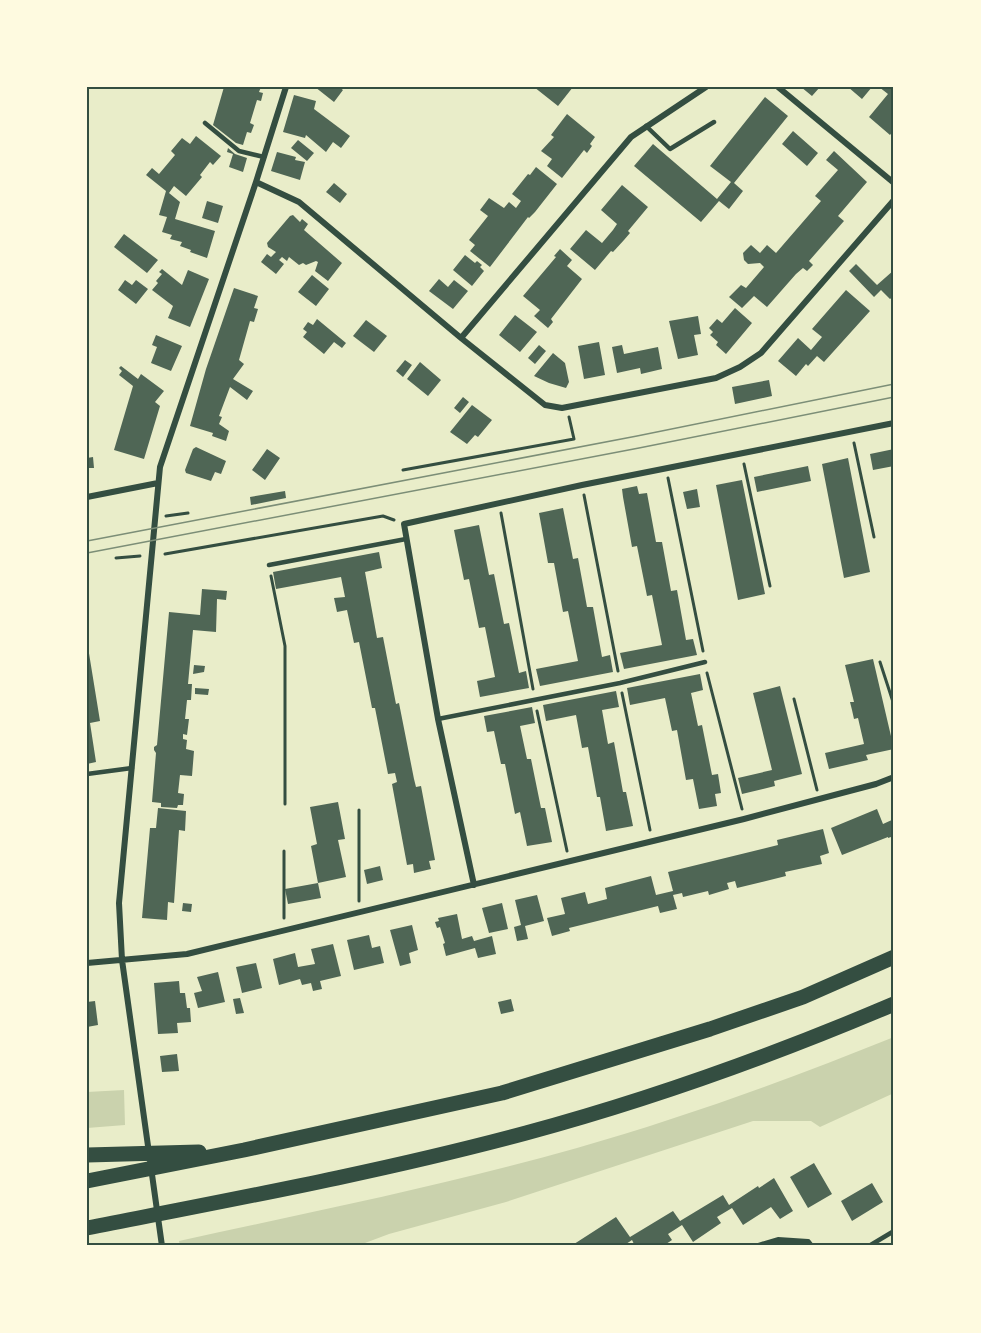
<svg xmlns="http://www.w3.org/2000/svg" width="981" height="1333" font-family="Signika,sans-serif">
  <rect width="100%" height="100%" fill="#e9edc9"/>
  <!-- green -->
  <path fill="#cad2ad" d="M894 1037V1093L820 1127 811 1121H753L506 1202 389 1234 357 1246H180L179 1241C312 1212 446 1185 577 1148 685 1117 790 1079 894 1037Z
    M124 1090 125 1125 87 1128V1092Z"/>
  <!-- building -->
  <path fill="#4f6655" d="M224 87H261L259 92 263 93 261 101 257 100 250 123 254 125 251 133 247 132 243 145 236 143 213 125Z
    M315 87H339L343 90 334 102Z
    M534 87H573L558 106Z
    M801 87H820L812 96Z
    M848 87H872L862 99Z
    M879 87 894 88V130L890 135 869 117 888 94Z
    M294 95 316 101 314 109 350 136 341 148 333 142 326 152 306 135 305 138 283 132Z
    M765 97 788 116 734 183 743 191 729 209 719 201 701 222 634 166 653 144 717 199 731 182 710 166Z
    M567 114 595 137 590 144 592 146 587 153 584 150 562 178 547 166 552 159 541 151 554 137 551 135Z
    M793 131 818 153 807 166 782 144Z
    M196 136 221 156 213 165 210 162 200 175 202 177 186 196 174 186 169 193 180 202 175 219 215 231 207 258 190 252 191 250 180 246 182 242 170 239 172 235 162 232 167 217 159 215 166 191 146 175 152 168 159 174 175 155 171 151 182 138 190 144Z
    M298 140 314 153 307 161 291 148Z
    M228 148 235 154 247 158 243 172 229 167 233 154 227 152Z
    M834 151 867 182 838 216 844 221 809 261 813 265 807 271 803 268 796 274 767 307 754 296 742 308 729 297 741 285 746 288 764 267 760 263 748 264 744 260 743 253 751 245 760 253 767 245 776 253 821 201 815 196 838 170 826 160Z
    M277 152 296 157 295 160 305 162 300 180 271 171Z
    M536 167 557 184 535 212 529 218 528 217 490 267 470 251 475 245 469 240 488 216 480 210 489 198 504 208 509 202 516 208 521 201 512 194 528 174 530 175Z
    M334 183 347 194 340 203 326 192Z
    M622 185 648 207 628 231 630 233 624 240 613 252 611 251 595 270 570 249 586 230 602 243 613 230 617 224 601 210Z
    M207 201 223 206 218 223 202 218Z
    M293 215 300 222 302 219 308 224 304 230 342 263 328 281 315 271 318 262 316 261 306 265 303 263 299 265 289 257 287 261 282 257 279 260 284 264 276 274 261 262 267 254 271 257 276 252 268 247 267 243 290 216Z
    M124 234 158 260 147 273 114 247Z
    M560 249 572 260 567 266 582 279 551 319 553 322 548 328 534 316 540 310 523 296 556 257 554 256Z
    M465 255 475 263 477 261 482 265 480 267 484 271 472 286 453 270Z
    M856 264 877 285 894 270V296L890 299 881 290 874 297 849 271Z
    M162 269 182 285 188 270 209 279 190 327 168 318 173 306 152 290 158 283 156 281 162 274 159 272Z
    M312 275 329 289 316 306 298 292Z
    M439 279 448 287 454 280 468 291 453 309 429 291Z
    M125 280 132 285 136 280 148 289 136 304 118 290Z
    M234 288 258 296 254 308 258 309 254 322 250 321 239 360 244 364 233 379 253 391 247 400 230 387 219 416 222 417 219 424 229 431 226 441 212 436 213 433 190 426 206 369Z
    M846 290 870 311 824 362 817 356 808 366 806 364 796 376 778 361 798 338 811 350 822 337 812 329Z
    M735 308 752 323 726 354 716 345 718 342 710 335 713 332 709 328 717 319 722 323Z
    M515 315 537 332 520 352 499 335Z
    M698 316 701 334 694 335 698 355 678 359 669 321Z
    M317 319 346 343 342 348 334 342 324 354 303 337 307 332 303 329 308 322 313 325Z
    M366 320 387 336 374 352 353 336Z
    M156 335 182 346 171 371 151 363 157 347 152 345Z
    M599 342 605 375 584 379 578 346Z
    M539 345 546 351 535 364 528 358Z
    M622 345 624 354 658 347 662 369 641 374 640 368 617 373 612 347Z
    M553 353 565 363 569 382 566 388 549 383 534 376Z
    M405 360 412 365 403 377 396 371Z
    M420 362 441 380 428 396 407 379Z
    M121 366 138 379 141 374 164 391 155 402 160 406 144 459 114 450 133 386 119 375 122 371 119 368Z
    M769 380 772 396 735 404 732 387Z
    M463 397 469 402 460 413 454 408Z
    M472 405 492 420 478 437 475 435 467 444 450 432Z
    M196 447 226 461 221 474 215 472 211 481 186 473 185 470 193 449Z
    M267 449 280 458 265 480 252 470Z
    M894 449V466L873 470 870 454Z
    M93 457 94 468H87V458Z
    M848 458 870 572 844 578 822 464Z
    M808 466 811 481 757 492 754 477Z
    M742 480 765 594 738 600 716 485Z
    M637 486 639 494 647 493 656 542H662L671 591 677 590 686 640 693 639 697 655 624 669 620 653 662 645 652 595 647 596 637 546 632 547 623 497 622 489Z
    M697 489 700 507 687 509 683 492Z
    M285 491 286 498 251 505 250 497Z
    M563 508 573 559 578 558 587 607H593L602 657 610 655 613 672 540 686 536 669 578 661 568 611 563 612 554 563H548L539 513Z
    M479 525 489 575 494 574 504 624 509 623 519 673 526 671 529 688 480 697 477 681 495 677 485 627 479 628 469 579 464 580 454 530Z
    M379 552 382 568 365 572 377 638 383 637 396 704 399 703 414 779 416 787 421 786 435 860 429 861 431 869 414 873 413 864 407 865 392 784 397 782 395 773 388 774 375 708H372L359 642 354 643 347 610 337 612 334 598 345 597 341 577 276 589 273 572Z
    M202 589 227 591 226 600 217 599 216 632 193 630 188 684H192L191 700H187L185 719H189L187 735 183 734V739L187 740 186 749 194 751 192 776 180 775 178 793 184 794 183 805H178L177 808 161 807V803L152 802 156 753 154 750V747L157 745 169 612 200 615Z
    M87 641 100 721 90 723 96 762 87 764Z
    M873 659 894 749 866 755 868 760 829 769 825 753 864 744 858 718 854 719 852 710 850 702H854L845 665Z
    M194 665 205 666 204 672 193 674Z
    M700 674 703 690 691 693 698 726 702 725 712 775 718 774 721 793 715 794 717 806 699 809 693 779 686 780 677 730 672 731 665 698 630 705 627 688Z
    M780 686 802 774 774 781 775 786 742 794 738 778 772 770 753 693Z
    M195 688 209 689 208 695 195 694Z
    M616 691 619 707 602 710 608 744 614 742 623 792H626L633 826 606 831 600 797H597L588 747 582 748 576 715 546 721 543 705Z
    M532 707 535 723 520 726 527 759H531L541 808H545L552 842 527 846 520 812 515 814 505 764H501L494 731 487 732 484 716Z
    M338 802 345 839 338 840 346 877 318 883 311 846 317 844 310 807Z
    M158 808 186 811 185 831 179 830 174 903 168 902 167 920 142 918 150 828H156Z
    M877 809 883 824 894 819V836L888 838V837L842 855 831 828Z
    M823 829 829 853 820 856 822 864 785 872 786 876 737 888 735 881 727 883 729 889 709 895 708 891 683 897 682 893 673 895 677 909 660 913 658 906 569 928 570 931 552 936 547 918 565 914 561 898 585 892 588 904 607 899 605 888 651 876 656 895 673 891 668 872 778 845 777 840Z
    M380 866 383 880 367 884 364 870Z
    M318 883 321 898 288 904 285 889Z
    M537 895 544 921 525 926 528 939 517 941 514 927 521 925 515 900Z
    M183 903 192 904 191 912 182 911Z
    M502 903 508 929 489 933 482 908Z
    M457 914 462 939 472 936 474 941 492 936 496 954 478 958 475 948 446 956 443 944 445 943 440 927 437 928 435 922 439 921 438 918Z
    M412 925 418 950 409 953 411 963 400 966 390 930Z
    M369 935 372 948 380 946 384 963 354 970 347 940Z
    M333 944 341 976 320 981 322 989 313 991 311 983 302 985 300 979 279 985 273 959 295 953 298 967 315 964 311 949Z
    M256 963 262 988 242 993 236 967Z
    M218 972 225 1002 198 1008 194 993 202 991 197 977Z
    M179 981 180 993H185L187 1008H190L191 1022 177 1023 178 1033 158 1034 154 983Z
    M240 998 244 1013 236 1014 233 999Z
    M511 999 514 1011 501 1014 498 1002Z
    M95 1001 98 1025 87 1027V1002Z
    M177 1054 179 1071 162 1072 160 1056Z
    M814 1163 832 1194 808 1208 790 1177Z
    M774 1178 793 1211 780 1219 771 1207 743 1225 732 1208 717 1217 721 1223 693 1242 682 1225 668 1234 672 1240 663 1246H635L632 1240 623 1246H571L616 1217 630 1237 673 1211 680 1221 723 1195 729 1205 758 1186 759 1188Z
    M872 1183 883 1202 852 1221 841 1201Z"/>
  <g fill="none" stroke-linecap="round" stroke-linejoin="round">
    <!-- path -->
    <path stroke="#344e41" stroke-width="3" d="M854 443 874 537
      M744 464 770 586
      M403 470 574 439 569 417
      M668 478 703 651
      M584 495 618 671
      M501 513 533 689
      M166 516 188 513
      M165 554 383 516 394 520
      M116 558 140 556
      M271 576 285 646V804
      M880 662 894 705
      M707 673 742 809
      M622 693 650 830
      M794 699 817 790
      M537 711 567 851
      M359 810V901
      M284 918V851"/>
    <!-- service -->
    <path stroke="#344e41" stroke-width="4.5" d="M205 123 239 151 264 157
      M646 126 670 149 714 122
      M269 565 406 539
      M438 719 620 683 705 662
      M87 774 132 768
      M869 1246 894 1231"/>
    <!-- minor -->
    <path stroke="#344e41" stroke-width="6" d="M778 87 894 183
      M256 182 299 202 461 338 545 405 562 408 716 378 740 367 761 353 894 200
      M461 338 631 137 706 87
      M87 497 158 483
      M474 885 438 719 404 524 582 485 894 423
      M87 963 187 954 744 819 876 784 894 777
      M162 1246 122 960 119 903 160 467 256 182 286 87
      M758 1246 778 1240 808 1242 811 1246"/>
    <!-- motorway -->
    <path stroke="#344e41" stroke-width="15" d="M87 1155 199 1152
      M87 1181 244 1150 502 1093 710 1029 803 997 894 957
      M87 1228C234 1199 381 1172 526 1133 652 1099 774 1055 894 1004"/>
    <!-- tram -->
    <path stroke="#7c8e77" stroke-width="1.5" d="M87 541 637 436 894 384
      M87 553 639 448 894 397"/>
  </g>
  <!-- border -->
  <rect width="981" height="1333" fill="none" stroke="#fefae0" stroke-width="177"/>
  <rect x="88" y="88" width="804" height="1156" fill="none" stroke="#344e41" stroke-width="2"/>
</svg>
